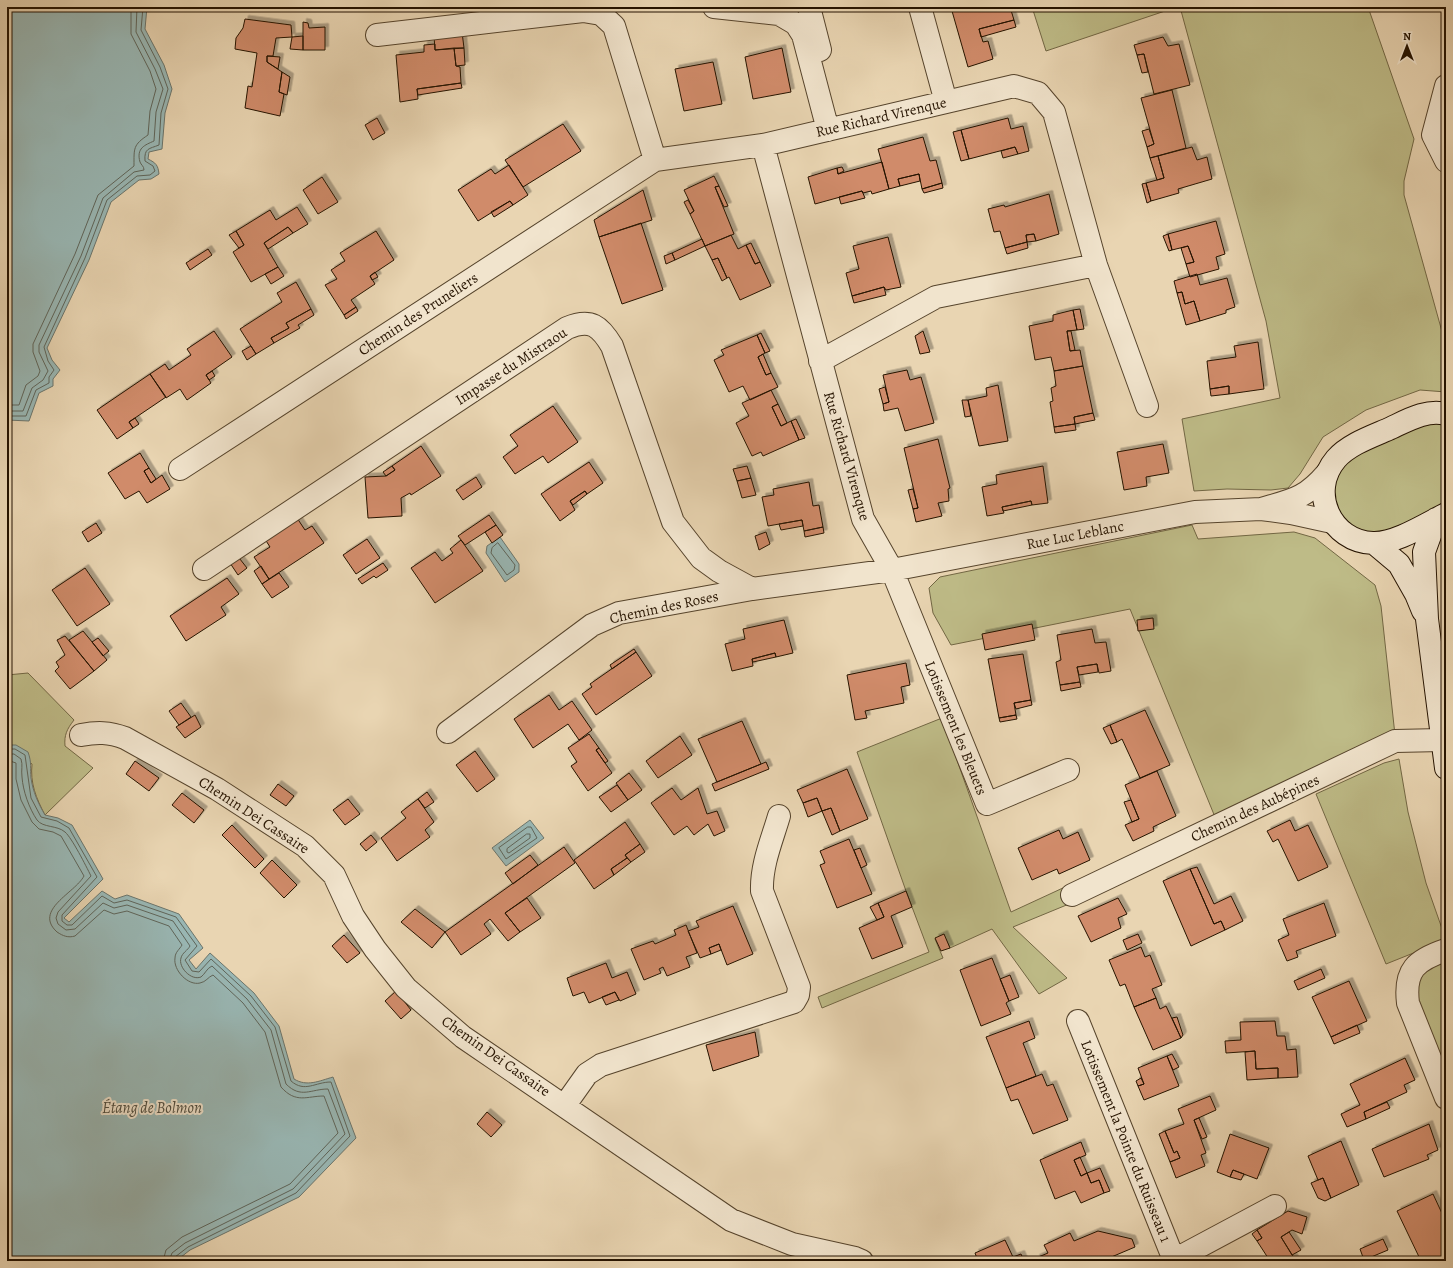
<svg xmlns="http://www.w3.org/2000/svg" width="1453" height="1268" font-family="Alegreya,serif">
  <defs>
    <filter id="shadow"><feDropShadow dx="3.5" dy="-3.5" stdDeviation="0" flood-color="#0004"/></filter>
  </defs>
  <rect width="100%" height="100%" fill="#e9d5b2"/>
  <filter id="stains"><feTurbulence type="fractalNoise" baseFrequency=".005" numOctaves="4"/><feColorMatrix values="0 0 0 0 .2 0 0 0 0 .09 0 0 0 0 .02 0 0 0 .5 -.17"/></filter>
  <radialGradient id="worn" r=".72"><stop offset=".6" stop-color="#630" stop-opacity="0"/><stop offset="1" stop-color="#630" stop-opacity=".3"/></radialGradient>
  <!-- green -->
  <path fill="#bebb87" stroke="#726744" d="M1032 7H1177L1046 51Z
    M1180 7H1368L1414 139 1404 181V195L1446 346V392L1420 390 1366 410 1323 437 1300 474 1288 488 1271 490 1227 489 1194 491 1182 419 1280 398 1266 321Z
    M1432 422 1446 425V508L1400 533H1356L1333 506 1335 476 1344 463 1356 454 1418 423Z
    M1192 525 1198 539 1294 532 1315 538 1375 585 1381 606 1395 735 1215 817 1130 609 951 645 933 613 929 588 940 577Z
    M28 673 74 720C67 729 64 735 65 746L93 768 45 815C36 798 30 783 32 764L7 745V675Z
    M942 718 1011 912 1078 881 1086 897 1013 927 1067 978 1039 994 992 929 950 948 944 935 935 939 943 958 822 1008 818 997 929 952 906 891 857 752Z
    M1399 759 1408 812 1426 883 1446 940 1386 964 1316 794 1384 763Z
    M1446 960V1079L1417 1006 1418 980 1432 965Z"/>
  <!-- water -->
  <path fill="#99b7b4" stroke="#6b756c" d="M7 7H147L145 29 164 65 172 89 165 113 162 149 149 152 148 159C156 163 158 165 159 174L151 179 139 180 111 202 89 260 47 348 52 360 60 370 53 379V386L39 393 29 421 7 420Z
    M500 537 519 564V572L505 582 486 553 487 546Z
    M7 745H16L28 752C32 763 30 768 31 778 33 792 38 803 45 815L58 818 72 825 103 879 64 918 69 922 102 891 115 899 127 895 179 914 203 948 189 960 196 969 210 953 254 993 279 1026 294 1079C307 1087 319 1081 333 1077L356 1138 299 1197 190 1250 176 1261H7Z
    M530 820 544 838 506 866 492 848Z"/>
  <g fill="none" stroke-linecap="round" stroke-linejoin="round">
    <!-- shore -->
    <path stroke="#5f655a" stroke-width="1" d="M7 405H19L26 385 38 376 40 371 33 352V344L75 254 98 195 134 166C134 148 133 145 148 135L150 111 156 89 150 71 131 34V7
      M7 411H23L32 388 43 380 48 371 39 352V345L81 256 103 198 134 172 144 170C144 166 141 165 140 162 136 148 145 145 154 141L156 112 163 89 155 69 136 32 137 7
      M7 416H26L36 390 49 383V377L54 370 48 361 44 347 85 258 107 200 137 176 150 175 155 171 153 166 145 161C144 148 149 149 159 145L161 113 168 89 160 67 141 30 143 7
      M498 543 515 565 514 570 507 575 491 553 492 548Z
      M7 749H15L25 755 31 798 41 817 57 821 69 828 97 877 62 915V921L67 925H72L102 896 114 903 127 900 176 917 197 946 185 960 192 971 199 972 211 959 251 996 275 1027 291 1081C305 1093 315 1082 331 1082L350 1136 296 1193 188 1247 175 1257 174 1261
      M7 754H14L21 759C23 765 21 770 22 777 23 791 29 808 37 820 43 828 57 825 65 832 72 838 86 866 91 876L58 912 56 918 58 924 66 930 75 929 103 903 114 908 127 905 173 921 190 946C188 950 182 953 181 958 178 967 191 981 201 977 205 974 207 968 212 966L247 999 271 1030 286 1084C301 1099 311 1089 328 1089L345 1134 293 1189 185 1243 172 1253 169 1261
      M7 760 16 763V779L21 800 32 822 39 829 53 832 61 836 84 876C75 893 33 910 57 932 63 936 68 938 75 936L104 910 114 914 127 911 169 926 182 945C180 949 175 952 175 958 173 970 188 986 200 983 206 982 208 977 213 975L243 1003 265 1032 281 1087C296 1104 307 1096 324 1096L338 1133 290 1184 182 1237 166 1250 163 1261
      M528 827H531L537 838 506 859 499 848Z
      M527 834H530V838L509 853 507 852V849Z"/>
  </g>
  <!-- building -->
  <path fill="#d08b6b" stroke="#251300" filter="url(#shadow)" d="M968 7H1010L1014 20 979 29 983 42 988 41 993 59 968 67 952 11Z
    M245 19 291 25 292 37 276 38 273 56H267V62L282 72 279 92 284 94 280 116 245 108 248 86 252 87 257 53 235 49 236 38 243 28Z
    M1014 20 1016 27 981 37 979 29Z
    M303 22 308 23 309 28 325 27V50H303Z
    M462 32 464 48 435 50 434 36Z
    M303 36V50L290 49 292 37Z
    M1163 37 1168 46 1179 44 1190 85 1154 94 1144 54 1137 55 1134 45Z
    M435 44V50L454 48 456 66 460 67 461 83 417 89 418 99 400 102 396 55 424 52V45Z
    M454 48H464L465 65 456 66Z
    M782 48 791 92 753 99 745 57Z
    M1144 54 1148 72 1142 73 1137 55Z
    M267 56 280 57 278 69 267 62Z
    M713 62 722 104 684 111 675 69Z
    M282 72 290 77 287 95 279 92Z
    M461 83 462 88 418 95 417 89Z
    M1172 90 1186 148 1150 158 1147 147 1154 144 1141 98Z
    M377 118 385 133 373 140 365 125Z
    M1008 118 1011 129 1023 126 1029 151 1018 154 1015 147 969 159 961 130Z
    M563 124 581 151 523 187 505 160Z
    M1149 129 1154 144 1147 147 1142 131Z
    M961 130 969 159 961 161 953 132Z
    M923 137 930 161 936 160 942 183 922 189 919 174 898 179 900 186 889 189 878 149Z
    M1015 147 1018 154 1003 158 1001 151Z
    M1192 147 1197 160 1207 157 1212 179 1178 189 1179 193 1151 201 1146 183 1164 178 1158 156Z
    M1158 156 1164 178 1157 180 1150 158Z
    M882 162 889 189 872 194 871 191 863 193 862 191 815 204 808 177 837 168 838 174Z
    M509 165 528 195 513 205 510 201 478 221 458 190 491 169 495 174Z
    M842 167 844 171 838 174 837 168Z
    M919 174 920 181 900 186 898 179Z
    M714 176 719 186 715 187 734 234 705 246 690 214 694 211 684 190Z
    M322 177 338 202 318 214 303 190Z
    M942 183 943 188 924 193 922 189Z
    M1146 183 1151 201 1147 203 1142 184Z
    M719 186 728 206 724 207 715 187Z
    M643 190 652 220 599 237 594 220Z
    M862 191 865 198 841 204 839 197Z
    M1049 194 1059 234 1036 241 1034 234 1026 235 1027 242 1005 248 1000 231 994 232 988 209 1004 205 1005 207Z
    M688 200 694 211 690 214 684 202Z
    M510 201 513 205 494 217 491 212Z
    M297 207 308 224 293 233 288 227 264 243 278 267 251 282 233 252 244 245 236 231 270 210 276 220Z
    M1216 221 1225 254 1216 257 1219 269 1190 277 1186 264 1194 262 1188 246 1172 250 1168 234Z
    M641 223 663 290 622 304 599 237Z
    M288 227 293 233 268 249 264 243Z
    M236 231 244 245 239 248 229 235Z
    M376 231 394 260 370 276 375 284 351 300 356 307 344 315 325 285 337 279 331 270 345 261 340 253Z
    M1034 234 1036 241 1027 242 1026 235Z
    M1168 234 1172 250 1169 251 1163 236Z
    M731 235 738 249 746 245 755 264 760 262 771 286 740 300 729 277 727 278 718 258 712 260 705 246Z
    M888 237 901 287 886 290 884 287 852 296 846 273 859 269 853 246Z
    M702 239 705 246 675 260 672 253Z
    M1027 242 1028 248 1007 254 1005 248Z
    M751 243 760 262 755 264 746 245Z
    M1188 246 1194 262 1186 264 1181 248Z
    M208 249 212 255 190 270 186 263Z
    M672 253 675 260 666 264 664 256Z
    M718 258 727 278 722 281 712 260Z
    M278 267 284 276 271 284 265 274Z
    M375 272 378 277 372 280 370 276Z
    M1197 274 1200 285 1227 278 1235 307 1226 310V313L1200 321 1194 301 1185 304 1182 292 1177 293 1174 281Z
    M296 282 311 309 286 323 289 328 271 338 274 343 256 354 240 329 282 302 277 293Z
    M884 287 886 295 854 303 852 296Z
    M1182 292 1185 304 1194 301 1200 321 1186 325 1177 293Z
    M356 307 358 311 346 319 344 315Z
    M311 309 314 315 298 325 300 328 274 343 271 338 289 328 286 323Z
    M1080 309 1084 329 1077 330 1073 310Z
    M1073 310 1077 330 1067 331 1070 351 1080 350 1083 366 1054 371 1051 357 1035 360 1029 326 1053 321V315Z
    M214 331 232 357 206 375 211 383 187 400 180 389 166 398 150 374 165 364 169 370 191 355 187 349Z
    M923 331 930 352 920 354 915 336Z
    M1067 331H1071L1075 350 1070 351Z
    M761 333 770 351 765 353 757 335Z
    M757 335 765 353 758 357 766 375 771 373 778 387 750 400 743 386 729 392 714 360 724 355 721 350Z
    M1258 342 1264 389 1229 394V386L1210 389 1207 361 1236 357 1234 346Z
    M251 346 256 354 247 360 242 351Z
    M763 354 771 373 766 375 758 357Z
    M1083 366 1093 413 1074 417 1075 424 1054 427 1050 402 1053 401 1051 388 1056 386 1054 371Z
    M907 370 910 380 921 377 934 423 905 431 898 408 884 411 883 404 889 402 883 375Z
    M212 371 215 376 209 380 206 375Z
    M150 374 166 397 129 422 133 428 117 439 97 410Z
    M998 385 1008 441 979 446 968 400 987 396 986 388Z
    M1229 386V394L1211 396 1210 389Z
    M885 387 889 402 883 404 879 389Z
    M771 390 778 404 772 407 781 426 791 421 799 440 763 456 761 452 752 456 736 423 749 416 742 403Z
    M962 400H968L971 416 965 417Z
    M778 404 787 423 781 426 772 407Z
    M553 406 578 442 548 463 543 456 515 474 503 457 518 446 510 435Z
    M1093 413 1095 420 1075 424 1074 417Z
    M135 418 139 424 133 428 129 422Z
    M796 419 805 438 799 440 791 421Z
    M1075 424 1076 430 1055 433 1054 427Z
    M938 439 950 488 948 489 949 501 938 503 942 516 916 522 913 509 918 508 904 448Z
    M1163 444 1169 473 1146 477 1147 486 1124 490 1117 452Z
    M421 446 441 476 411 495 410 493 401 498 402 516 368 518 365 477 386 476 395 470 392 466Z
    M140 453 149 468 144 471 151 483 162 475 170 489 147 503 139 491 125 499 108 473Z
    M589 462 603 483 587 494 585 491 570 501 575 510 560 521 541 494Z
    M392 466 395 470 386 476 383 472Z
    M747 466 751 478 737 481 733 469Z
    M1043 466 1048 503 1032 505 1031 501 1002 507 1004 513 987 516 982 487 997 484 996 475Z
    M149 468 156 479 151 483 144 471Z
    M476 477 482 487 463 500 456 490Z
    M751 478 756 495 742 498 737 481Z
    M809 482 813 506 819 505 823 527 804 531 802 520 768 526 762 497 774 495 773 489Z
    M913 489 918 508 913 509 908 490Z
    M585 491 587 494 573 505 570 501Z
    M1031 501 1032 505 1003 511 1002 507Z
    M295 515 305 530 312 526 324 543 269 579 254 557 270 547 263 536Z
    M489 515 496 525 465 545 458 536Z
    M802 520 803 526 781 530 779 524Z
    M96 523 102 533 88 542 82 532Z
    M496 525 503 535 492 543 485 532Z
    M823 527 824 533 805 537 804 531Z
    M766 532 770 544 759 550 755 536Z
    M367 539 380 558 356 574 343 555Z
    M461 540 483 571 435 603 411 568 435 552 442 561 453 553 450 549Z
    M236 554 247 568 238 575 228 560Z
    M383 563 388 570 376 578 374 576 362 584 358 579Z
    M261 566 269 579 262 584 254 571Z
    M85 568 110 604 77 626 52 590Z
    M279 573 289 587 272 598 262 584Z
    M227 578 239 594 221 607 226 615 186 641 170 616Z
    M1153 618 1154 629 1138 631 1137 620Z
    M784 620 793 653 776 657 775 653 752 659 753 666 732 671 725 644 745 639 743 629Z
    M1032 624 1035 640 985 650 982 634Z
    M1092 629 1095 643 1106 642 1111 671 1099 673 1097 664 1077 667 1080 682 1060 685 1056 662 1061 660 1057 635Z
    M83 631 107 660 94 671 69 640Z
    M65 636 94 671 70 689 55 671 59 667 56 662 65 655 57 640Z
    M98 638 109 651 103 656 92 642Z
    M634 649 636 652 612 669 610 665Z
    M636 652 652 676 596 715 582 694 592 687 590 684Z
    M775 653 776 657 753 662 752 659Z
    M1023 654 1031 700 1014 703 1016 715 999 718 988 659Z
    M906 663 910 685 901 687 904 703 865 711 867 718 855 720 847 675Z
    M1097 664 1098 672 1079 675 1077 667Z
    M1080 682 1081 687 1061 691 1060 685Z
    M549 695 559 710 572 701 592 730 579 740 568 724 533 748 514 719Z
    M1031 700 1032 705 1016 709 1014 703Z
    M181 703 191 717 179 725 169 711Z
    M1145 710 1170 765 1140 778 1122 739 1117 742 1110 725Z
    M195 715 201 727 185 738 176 727Z
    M1016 715 1017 719 1000 722 999 718Z
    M742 721 761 764 717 782 698 739Z
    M1110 725 1117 742 1111 744 1103 728Z
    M589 734 599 748 596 750 612 773 588 791 571 766 577 762 568 748Z
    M680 736 692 755 658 778 646 761Z
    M599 748 608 761 605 763 596 750Z
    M475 751 495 779 477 792 456 765Z
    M135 761 159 778 149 791 126 774Z
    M766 762 769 769 715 791 712 784Z
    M847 769 868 819 840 831 831 808 822 811 817 798 803 803 797 790Z
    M1157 771 1176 816 1153 827 1154 831 1133 841 1125 825 1139 819 1125 785Z
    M629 773 642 790 628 800 616 783Z
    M278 784 294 796 286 806 270 795Z
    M617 785 628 800 611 812 599 797Z
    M672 788 681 800 698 788 707 814 717 811 725 831 714 836 708 824 694 835 687 826 674 835 651 803Z
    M427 792 434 802 425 808 418 799Z
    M182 793 204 810 194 823 172 805Z
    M817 798 822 811 808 817 803 803Z
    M348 799 360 814 345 825 333 810Z
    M418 799 434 822 425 830 430 837 397 861 381 838 406 818 401 812Z
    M1131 800 1139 819 1132 822 1124 802Z
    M831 808 840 831 832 835 822 811Z
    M1290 820 1295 831 1308 825 1328 867 1298 881 1278 839 1273 842 1267 831Z
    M625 822 640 844 625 855 627 858 611 869 614 875 594 889 574 860Z
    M232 825 264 859 255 868 222 835Z
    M1059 830 1063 839 1078 832 1090 860 1059 874 1057 869 1032 880 1018 848Z
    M371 835 377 842 366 851 360 844Z
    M849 839 872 894 837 908 820 865 825 863 820 851Z
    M640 844 645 852 631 862 625 855Z
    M564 847 575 863 505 913 520 932 508 941 490 919 484 924 491 934 461 955 445 932Z
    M860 848 867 865 861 868 854 850Z
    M530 855 538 865 513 884 505 873Z
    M627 858 631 862 614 875 611 869Z
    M272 860 297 885 284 898 260 873Z
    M1197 867 1214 904 1231 896 1243 921 1225 930 1221 921 1214 924 1190 869Z
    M1190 869 1214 924 1221 921 1225 930 1191 946 1163 881Z
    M906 891 912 907 891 916 903 947 872 959 859 928 884 917 878 903Z
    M527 898 541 918 520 932 505 913Z
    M1118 898 1127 914 1118 918 1121 928 1091 942 1078 916Z
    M878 903 884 917 877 920 870 907Z
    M1324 903 1336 936 1296 951 1298 957 1287 961 1278 940 1289 935 1283 919Z
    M733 906 753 954 727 965 719 944 709 948 711 954 700 958 688 931 699 927 696 921Z
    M415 909 445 932 432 948 401 922Z
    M686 925 697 953 686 957 690 967 667 976 663 967 659 969 661 973 644 980 631 949 653 941 655 944 676 935 674 930Z
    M944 934 950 948 941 951 935 938Z
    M1138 934 1142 943 1127 950 1123 940Z
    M344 935 360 953 347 963 332 946Z
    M719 944 721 950 711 954 709 948Z
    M1141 947 1145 957 1150 955 1162 985 1152 989 1156 998 1134 1007 1125 984 1120 986 1109 960Z
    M992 958 1009 1001 1006 1003 1011 1014 981 1026 960 970Z
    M606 963 612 978 627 972 636 994 620 1001 615 992 589 1003 584 992 573 996 567 978Z
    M1321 969 1325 978 1298 990 1294 981Z
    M1010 975 1019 997 1009 1001 1000 979Z
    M1349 981 1367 1021 1331 1037 1312 997Z
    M396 991 411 1010 401 1019 385 1001Z
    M615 992 619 1000 606 1005 602 997Z
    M1156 998 1160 1009 1166 1006 1181 1038 1153 1050 1134 1007Z
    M1177 1017 1183 1035 1181 1038 1172 1018Z
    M1029 1021 1035 1038 1023 1043 1036 1076 1006 1088 986 1037Z
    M1275 1021 1277 1036H1285L1287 1050 1296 1049 1298 1077 1278 1078V1068L1256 1069 1255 1051 1226 1053 1225 1041 1241 1040 1240 1022Z
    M1357 1025 1360 1033 1334 1044 1331 1037Z
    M755 1032 759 1056 713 1071 706 1045Z
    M1255 1051 1256 1069 1278 1068V1078L1247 1080 1245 1052Z
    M1172 1054 1179 1067 1173 1070 1167 1056Z
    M1167 1056 1179 1086 1144 1100 1138 1086 1144 1084 1138 1068Z
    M1405 1058 1415 1080 1404 1085 1407 1092 1364 1112 1366 1119 1347 1127 1341 1114 1360 1105 1350 1084Z
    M1042 1074 1047 1086 1053 1084 1068 1120 1033 1134 1018 1099 1011 1101 1006 1088Z
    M1141 1078 1144 1084 1138 1086 1136 1081Z
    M1210 1096 1216 1110 1194 1120 1206 1153 1201 1155 1205 1166 1176 1178 1170 1162 1180 1158 1177 1151 1174 1153 1165 1131 1184 1124 1178 1109Z
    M1387 1102 1390 1108 1366 1119 1364 1112Z
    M487 1112 502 1125 491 1137 477 1124Z
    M1199 1118 1207 1137 1202 1139 1194 1120Z
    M1429 1124 1438 1150 1427 1155 1429 1159 1384 1177 1372 1149Z
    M1165 1131 1174 1153 1177 1151 1180 1158 1170 1162 1159 1134Z
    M1230 1134 1269 1148 1257 1179 1233 1170 1230 1177 1217 1172Z
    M1341 1141 1359 1185 1331 1198 1323 1178 1318 1180 1308 1156Z
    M1081 1142 1086 1155 1074 1160 1081 1176 1087 1173 1091 1183 1099 1180 1104 1193 1081 1203 1075 1191 1055 1199 1040 1160Z
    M1080 1157 1087 1173 1081 1176 1074 1160Z
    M1100 1168 1110 1191 1104 1193 1099 1180 1091 1183 1087 1173Z
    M1233 1170 1244 1174 1241 1180 1230 1177Z
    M1323 1178 1331 1198 1325 1201 1318 1198 1311 1183Z
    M1433 1194 1446 1222V1259L1442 1261H1421L1397 1211Z
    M1288 1211 1307 1217 1302 1234 1292 1230 1281 1237 1296 1261H1270L1257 1241 1262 1238 1257 1230Z
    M1257 1230 1262 1238 1257 1241 1252 1234Z
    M1098 1231 1132 1239 1135 1247 1102 1261H1037L1036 1258 1048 1253 1044 1245 1070 1233 1074 1241Z
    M1289 1232 1301 1250 1292 1255 1281 1237Z
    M1383 1239 1388 1250 1364 1260 1360 1249Z
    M1005 1240 1013 1257 1021 1254 1024 1261H978L975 1253Z"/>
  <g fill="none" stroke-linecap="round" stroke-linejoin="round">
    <!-- street casing -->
    <g stroke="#56442c" stroke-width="24">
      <path id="street" d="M714 7 779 14 796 24 803 35 828 130
        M809 7 820 50
        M920 7 946 102
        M377 35 583 11 601 14 614 26 655 160
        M1446 86 1433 135 1446 161
        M763 145 863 519 892 570 987 804 1068 770
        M820 361 936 297 1096 265
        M180 469 655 160 763 145 1014 86 1038 93 1054 112 1096 265 1147 406
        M1327 473C1305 499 1292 500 1261 509L1291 513 1332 522
        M204 569 567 328C591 318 600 326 612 346L673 522 701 558 719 571 752 589
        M448 732 592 625 619 613 752 589 892 570 1195 512 1261 509
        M81 735C97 732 109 732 125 738L217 789 305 846 334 875 353 916 375 949 406 988 463 1037 731 1220 792 1244 855 1258 862 1261
        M1072 895 1395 741 1442 740
        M1446 950C1416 960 1404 970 1408 1003L1446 1098
        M1078 1021 1174 1260 1173 1261
        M565 1105 587 1074 601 1065 794 1002 798 995 799 987 762 891C761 865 772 840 779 816
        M1174 1260 1275 1206"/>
    </g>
    <!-- secondary casing -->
    <g stroke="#251300" stroke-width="24">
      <path id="secondary" d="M1446 414C1427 409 1408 420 1391 428 1373 436 1349 444 1336 459 1308 492 1331 542 1373 543 1395 544 1426 524 1446 514
        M1436 519 1424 552 1427 619 1446 768
        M1374 543 1399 564 1416 594 1423 611"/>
    </g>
    <!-- street -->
    <use href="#street" stroke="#f1e4cd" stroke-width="22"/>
    <!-- secondary -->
    <use href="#secondary" stroke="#f1e4cd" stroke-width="22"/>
  </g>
  <g text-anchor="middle" stroke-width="4" stroke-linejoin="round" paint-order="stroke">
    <!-- street labels -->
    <g font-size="15" fill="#251300" stroke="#f1e4cd">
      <text transform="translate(881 117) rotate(-13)" y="5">Rue Richard Virenque</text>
      <text transform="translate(418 314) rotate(-33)" y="5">Chemin des Pruneliers</text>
      <text transform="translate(511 366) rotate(-33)" y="5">Impasse du Mistraou</text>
      <text transform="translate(847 456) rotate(74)" y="5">Rue Richard Virenque</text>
      <text transform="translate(1075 535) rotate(-11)" y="5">Rue Luc Leblanc</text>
      <text transform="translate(664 607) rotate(-12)" y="5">Chemin des Roses</text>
      <text transform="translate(956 728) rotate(68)" y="5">Lotissement les Bleuets</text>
      <text transform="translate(1255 808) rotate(-25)" y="5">Chemin des Aubépines</text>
      <text transform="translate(254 815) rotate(33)" y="5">Chemin Dei Cassaire</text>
      <text transform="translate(496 1056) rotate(35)" y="5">Chemin Dei Cassaire</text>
      <text transform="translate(1126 1141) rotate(68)" y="5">Lotissement la Pointe du Ruisseau 1</text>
    </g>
    <!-- water labels -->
    <g font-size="16" font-style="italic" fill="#4e4c3f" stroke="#f1e4cd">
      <text x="152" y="1113">Étang de Bolmon</text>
    </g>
  </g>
  <!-- margin -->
  <rect width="1453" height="1268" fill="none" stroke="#e9d5b2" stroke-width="24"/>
  <rect x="8" y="8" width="1437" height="1252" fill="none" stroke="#251300" stroke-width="2"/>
  <rect x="12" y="12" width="1429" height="1244" fill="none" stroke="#251300"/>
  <!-- north arrow -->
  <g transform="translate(1407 46)" stroke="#f1e4cd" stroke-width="3" paint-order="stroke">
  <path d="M0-3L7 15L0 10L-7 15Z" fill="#251300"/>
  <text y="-6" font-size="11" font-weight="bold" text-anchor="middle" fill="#251300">N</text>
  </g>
  <rect width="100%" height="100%" filter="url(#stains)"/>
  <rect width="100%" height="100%" fill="url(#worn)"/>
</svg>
